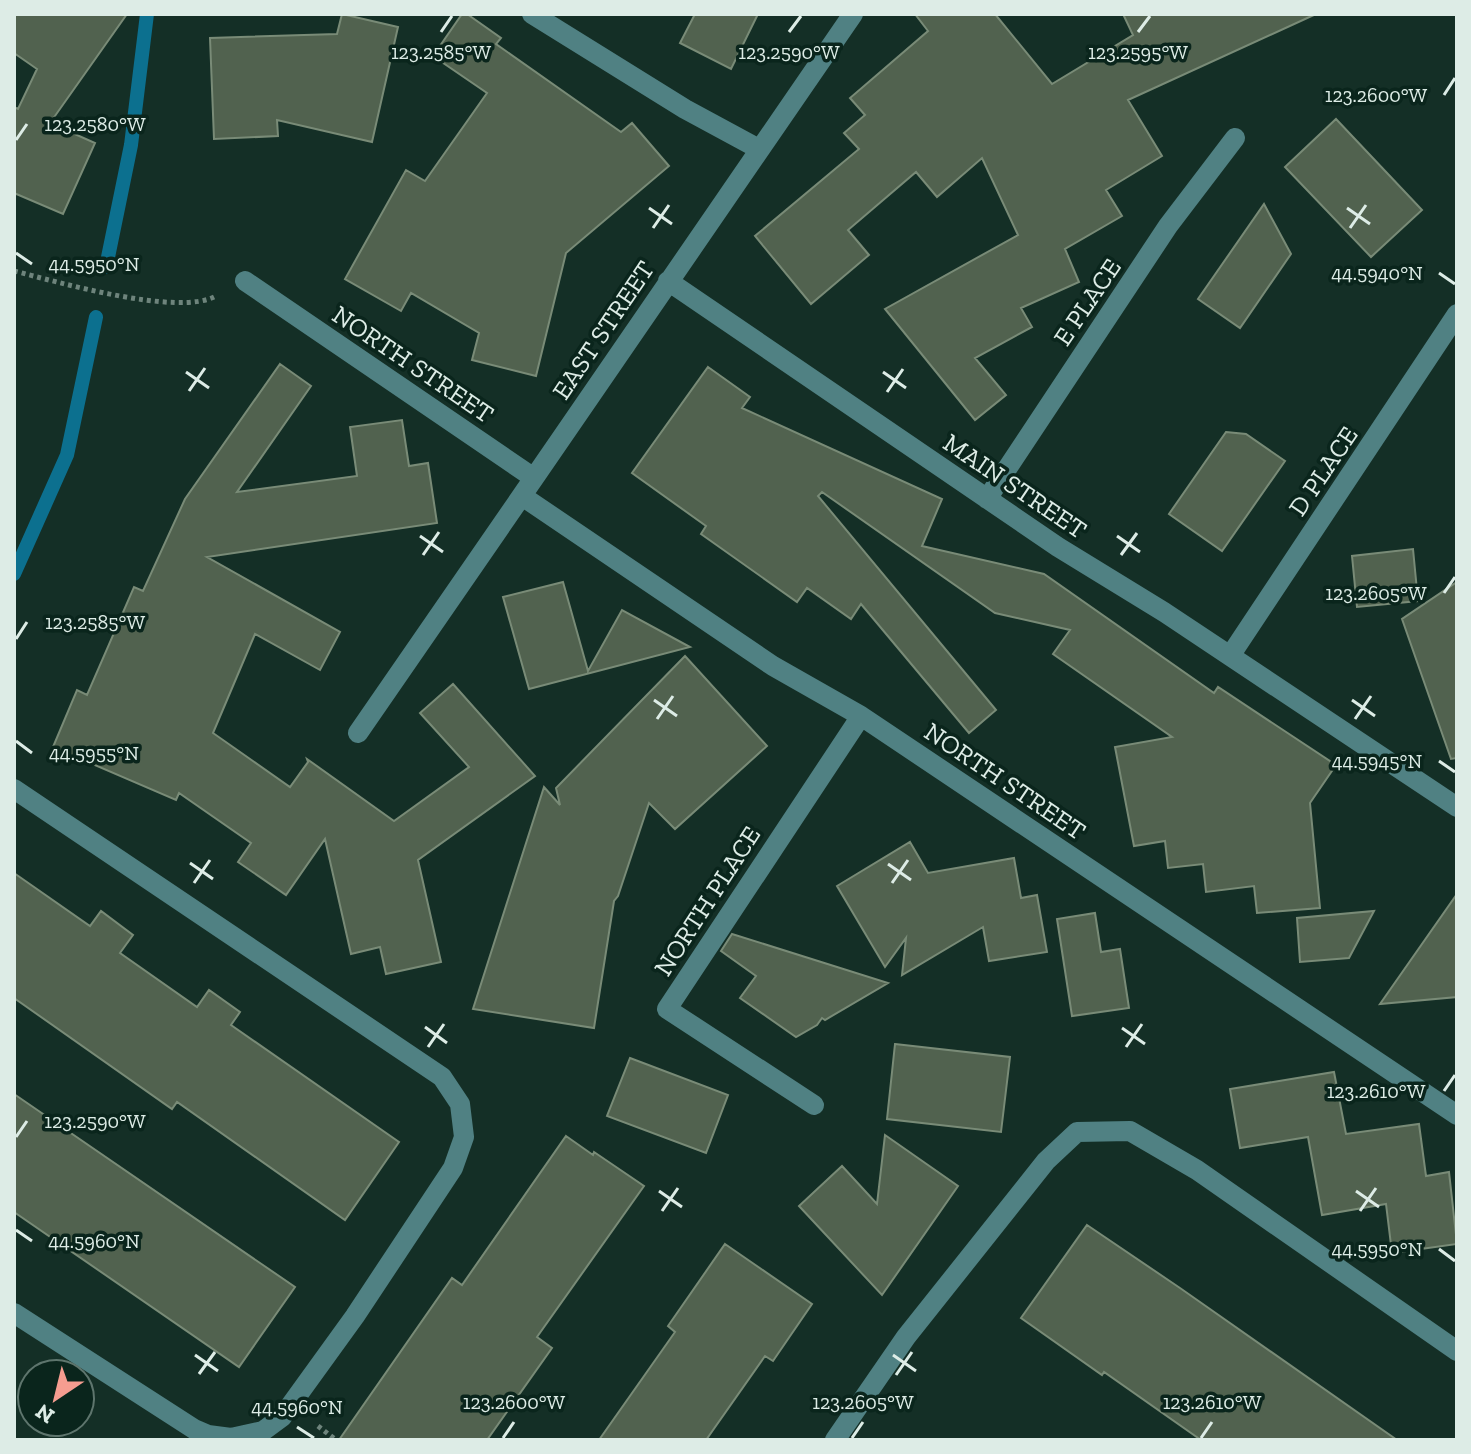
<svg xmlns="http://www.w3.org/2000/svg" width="1471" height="1454" font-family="'Zilla Slab',serif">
  <rect width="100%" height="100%" fill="#142f26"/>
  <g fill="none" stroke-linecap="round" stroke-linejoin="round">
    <!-- stream -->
    <path stroke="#0c708f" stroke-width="14" d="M106 267 131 145 147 14
      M14 574 67 455 96 317"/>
  </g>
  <!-- building -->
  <path fill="#51624f" stroke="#798b77" stroke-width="2" d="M14 14H127L50 123 95 143 63 214 14 193V107L18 109 37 69 14 53Z
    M342 14 398 27 372 142 277 120 278 136 214 139 210 38 337 34Z
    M462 14H467L501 38 496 44 621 132 632 123 669 166 566 253 536 376 472 360 479 333 411 293 401 311 345 279 406 170 425 181 487 93 433 56Z
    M695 14H758L731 69 680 43Z
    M915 14H995L1052 84 1133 35 1123 14H1316L1128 100 1162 156 1106 190 1122 216 1065 249 1079 282 1021 308 1032 327 975 358 1006 395 975 420 885 309 1018 235 982 158 937 197 916 172 848 230 869 255 811 304 755 236 859 149 844 133 865 115 850 98 928 31Z
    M1336 119 1422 210 1371 257 1285 167Z
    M1264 204 1291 254 1240 328 1198 299Z
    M280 364 311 386 237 492 357 476 350 427 402 420 409 466 428 463 437 523 207 557 340 632 320 670 255 634 213 733 290 787 308 762 307 759 394 821 469 767 420 713 453 684 535 776 418 860 441 962 386 974 380 947 351 954 325 839 286 895 238 862 251 843 179 793 176 800 53 747 77 690 87 695 134 587 143 591 185 499Z
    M708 367 750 397 742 408 942 499 922 546 1044 574 1214 693 1218 687 1336 765 1310 803 1320 908 1257 913 1254 886 1206 892 1203 864 1168 868 1165 841 1134 846 1115 747 1172 737 1053 654 1070 630 995 613 822 492 818 496 996 710 969 733 861 604 851 619 807 588 797 602 701 534 706 526 632 473Z
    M1226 432 1246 434 1285 461 1222 551 1169 514Z
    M1413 549 1418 601 1357 607 1352 556Z
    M563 582 588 671 622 610 690 647 529 689 503 597Z
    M1457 582V758L1451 759 1402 619Z
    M685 656 767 746 675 829 649 803 618 896 614 901 594 1028 473 1009 544 787 560 805 556 788Z
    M910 842 928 873 1014 858 1021 898 1037 895 1047 952 989 961 983 927 902 975 906 938 885 967 837 886Z
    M14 873 90 926 101 911 133 935 120 953 197 1007 209 990 240 1012 231 1025 399 1142 345 1220 177 1102 172 1109 14 998Z
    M1457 894V997L1380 1004Z
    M1374 911 1349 958 1300 962 1297 918Z
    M1095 913 1101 952 1120 949 1129 1008 1072 1016 1057 919Z
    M732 934 888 983 825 1020 822 1018 817 1025 796 1037 740 998 756 976 721 951Z
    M895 1044 1010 1057 1001 1132 887 1119Z
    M630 1058 728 1095 706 1153 607 1116Z
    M1334 1072 1346 1134 1419 1124 1426 1176 1449 1172 1457 1244 1392 1253 1386 1204 1322 1215 1308 1137 1240 1148 1230 1089Z
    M14 1094 295 1287 239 1367 14 1212Z
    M885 1135 958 1186 882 1295 799 1206 842 1166 877 1204Z
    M566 1136 593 1155 594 1152 644 1186 537 1337 552 1348 487 1440H339L452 1278 462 1285Z
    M1087 1225 1180 1288 1397 1440H1201L1104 1372 1102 1375 1021 1318Z
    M725 1244 812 1304 773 1361 765 1356 706 1440H599L675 1332 668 1326Z"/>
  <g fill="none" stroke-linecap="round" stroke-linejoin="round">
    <!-- path -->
    <path stroke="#6e847c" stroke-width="5" stroke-dasharray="4 4" stroke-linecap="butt" d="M14 271C58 282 178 317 216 296
      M318 1426 336 1440"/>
    <!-- minor -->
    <path stroke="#508183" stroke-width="20" d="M532 14 685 109 759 149
      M245 281 534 478 358 733
      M668 281 1058 547 1164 612 1457 807
      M534 478 853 14
      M522 496 773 666 861 716 1457 1115
      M987 499 1168 226 1235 138
      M1230 656 1457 314
      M14 789 442 1077 460 1104 464 1137 453 1168 355 1316 282 1417 263 1431 231 1438 208 1435 194 1429 14 1313
      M814 1105 667 1009 861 716
      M835 1440 906 1337 1046 1161 1077 1132 1130 1131 1197 1170 1457 1351"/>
  </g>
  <!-- ticks -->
  <path fill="none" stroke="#ddece6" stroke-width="3" d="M441 32 452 16M789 32 801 16M1138 32 1150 16M1444 95 1455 78M16 140 27 124M649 208 672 224M1347 208 1370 224M653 228 669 205M1350 228 1366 205M16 253 32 264M1439 273 1455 284M186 372 209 388M883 372 906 388M189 391 205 368M887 392 903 369M420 536 443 552M1117 536 1140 552M423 555 439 532M1121 555 1137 533M1444 593 1455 577M16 639 27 622M654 700 677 716M1352 700 1375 716M657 719 673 696M1355 719 1371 696M16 741 32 753M1439 761 1455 772M190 863 213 879M888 864 911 880M194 883 210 860M892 883 908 860M425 1027 447 1043M1122 1028 1145 1044M428 1047 444 1024M1126 1047 1142 1024M1444 1091 1455 1075M16 1137 27 1121M659 1191 682 1207M1356 1191 1379 1207M662 1211 678 1188M1360 1211 1376 1188M16 1230 32 1241M1439 1249 1455 1261M195 1355 218 1371M893 1355 916 1371M199 1374 215 1352M896 1375 912 1352M297 1427 314 1438M503 1438 514 1422M852 1438 863 1422M1201 1438 1212 1422"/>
  <g text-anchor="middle" stroke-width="7" stroke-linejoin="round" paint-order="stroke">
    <!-- street labels -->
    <g font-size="26" fill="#ddece6" stroke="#0a251c">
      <text transform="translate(1087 302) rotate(-56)" y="9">E PLACE</text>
      <text transform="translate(603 330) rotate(-56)" y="9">EAST STREET</text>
      <text transform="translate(413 364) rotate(34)" y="9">NORTH STREET</text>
      <text transform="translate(1323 471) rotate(-56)" y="9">D PLACE</text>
      <text transform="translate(1015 486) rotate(34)" y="9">MAIN STREET</text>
      <text transform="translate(1005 781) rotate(34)" y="9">NORTH STREET</text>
      <text transform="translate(707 901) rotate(-57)" y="9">NORTH PLACE</text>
    </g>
  </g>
  <g font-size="20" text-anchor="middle" fill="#ddece6" stroke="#0a251c" stroke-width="7" stroke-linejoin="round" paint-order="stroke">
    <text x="441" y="59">123.2585°W</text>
    <text x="789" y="59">123.2590°W</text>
    <text x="1138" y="59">123.2595°W</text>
    <text x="1376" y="102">123.2600°W</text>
    <text x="95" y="131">123.2580°W</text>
    <text x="94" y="271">44.5950°N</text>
    <text x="1377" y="280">44.5940°N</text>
    <text x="1376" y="600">123.2605°W</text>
    <text x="95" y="629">123.2585°W</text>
    <text x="94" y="760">44.5955°N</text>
    <text x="1377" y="768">44.5945°N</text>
    <text x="1376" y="1098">123.2610°W</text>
    <text x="95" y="1128">123.2590°W</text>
    <text x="94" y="1248">44.5960°N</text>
    <text x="1377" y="1256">44.5950°N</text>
    <text x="514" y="1409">123.2600°W</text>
    <text x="863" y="1409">123.2605°W</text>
    <text x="1212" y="1409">123.2610°W</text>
    <text x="297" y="1414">44.5960°N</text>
  </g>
  <!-- border -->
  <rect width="1471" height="1454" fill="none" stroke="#ddece6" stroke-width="32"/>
  <!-- north arrow -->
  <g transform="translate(56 1398) rotate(215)"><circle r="38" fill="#0a251c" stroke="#5e756d" stroke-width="2"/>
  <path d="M0-6L14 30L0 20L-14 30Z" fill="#f59d90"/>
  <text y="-12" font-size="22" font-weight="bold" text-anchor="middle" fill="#ddece6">N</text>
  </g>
</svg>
